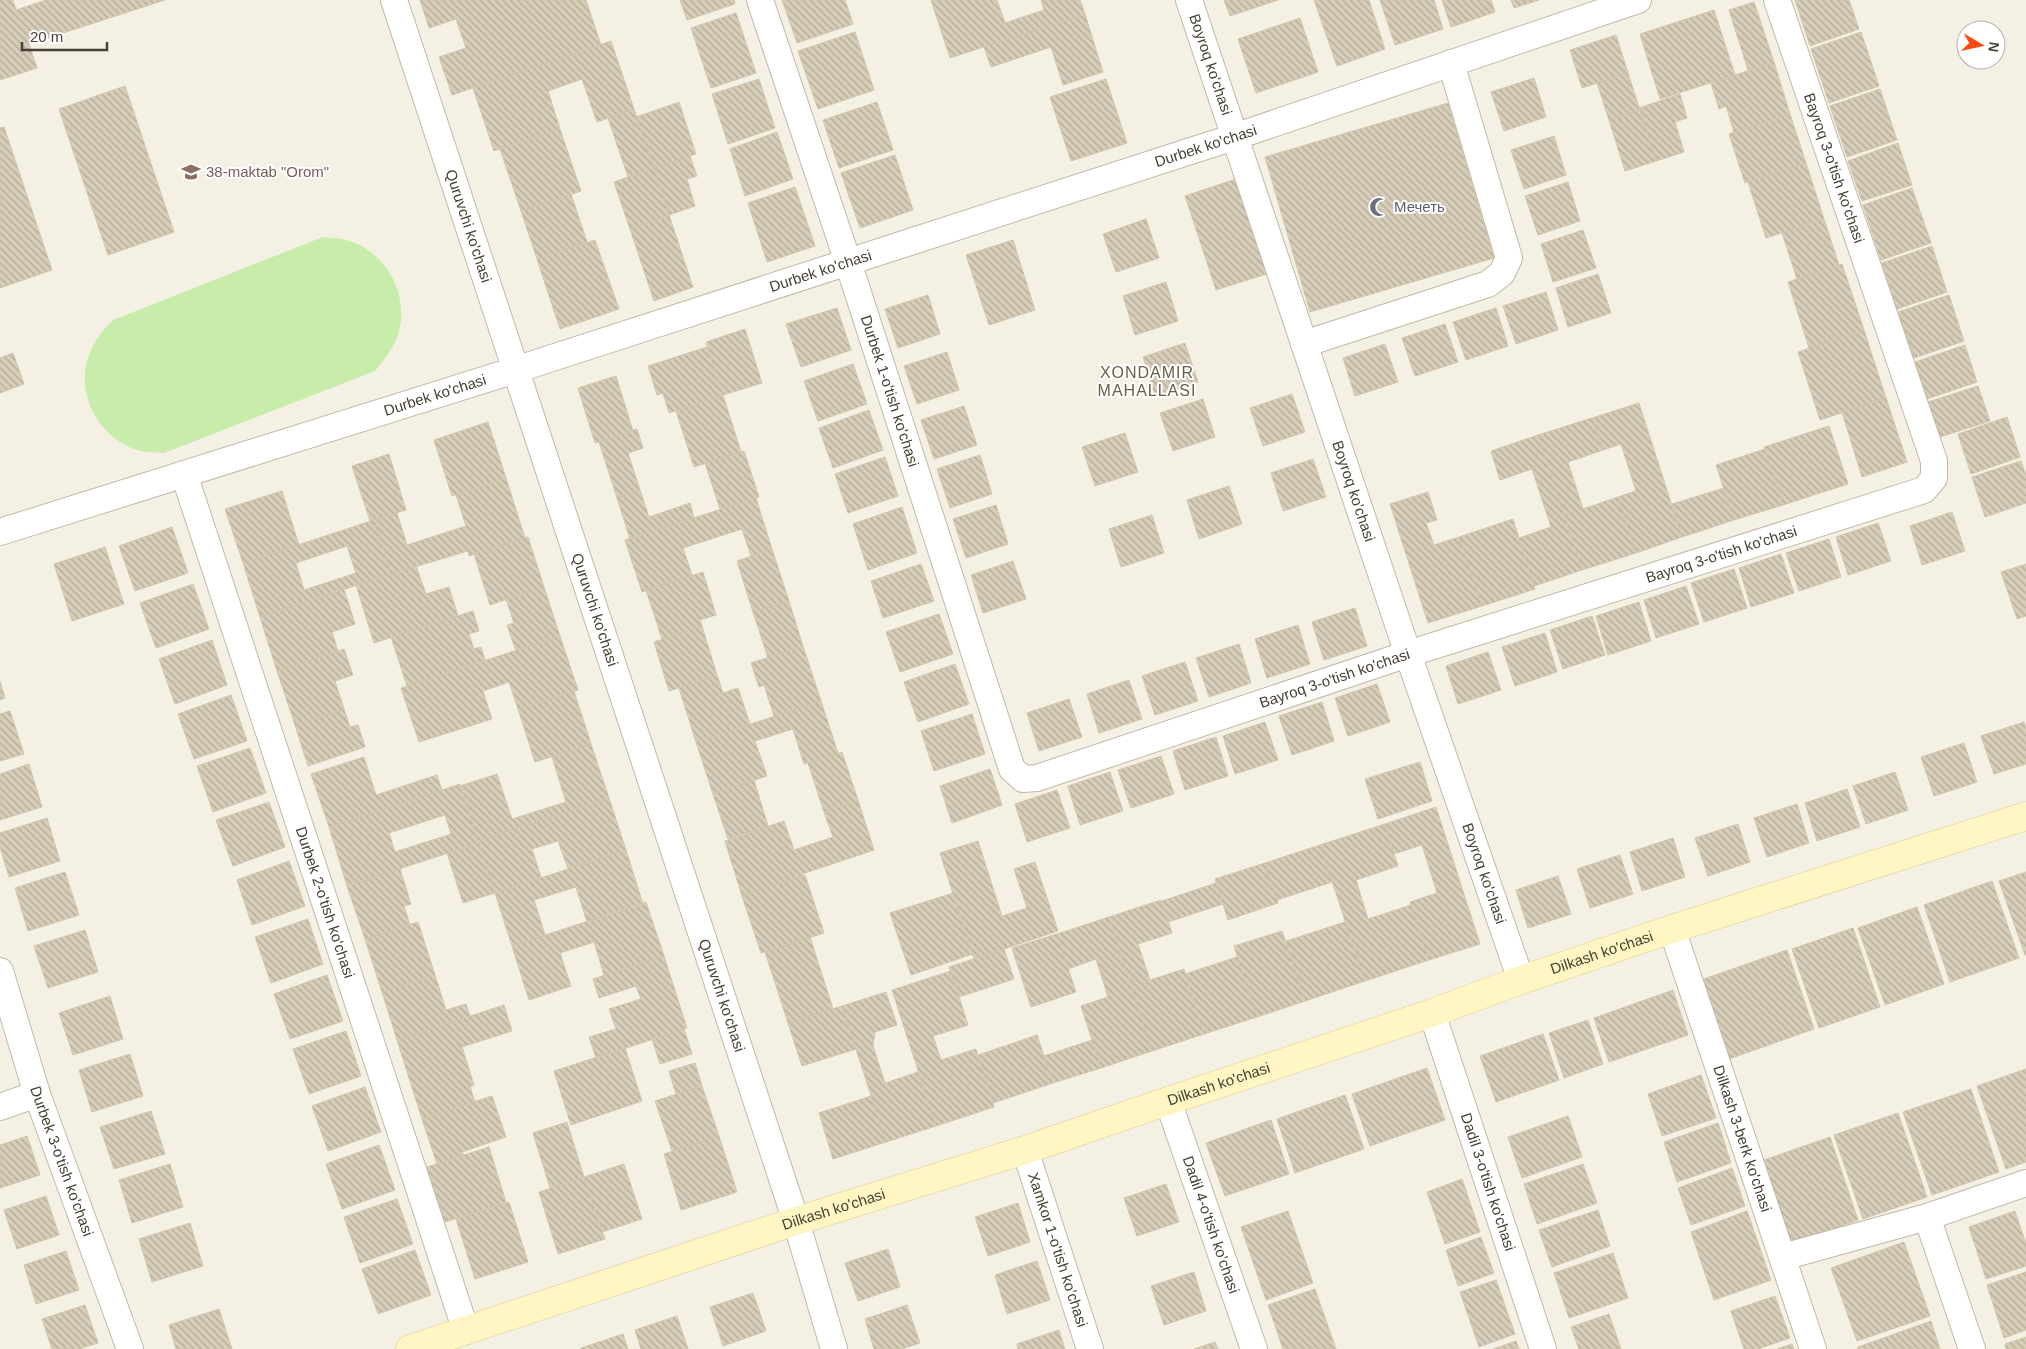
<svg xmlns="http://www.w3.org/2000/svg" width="2026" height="1349" font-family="Helvetica,sans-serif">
  <defs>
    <pattern id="building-back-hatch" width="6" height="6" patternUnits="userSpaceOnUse" patternTransform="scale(1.25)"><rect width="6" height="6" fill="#d7cdb9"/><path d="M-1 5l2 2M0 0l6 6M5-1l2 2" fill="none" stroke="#b0a897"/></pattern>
  </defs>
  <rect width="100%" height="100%" fill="#f4f1e4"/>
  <!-- grass -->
  <path fill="#c8eca9" d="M323 237C330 238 339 238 346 240 385 250 409 293 399 331 395 347 385 359 375 371L164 453C157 452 149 453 141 451 102 442 75 397 88 358 93 342 102 331 113 320Z"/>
  <!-- building -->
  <path fill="url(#building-back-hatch)" stroke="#d2c6ab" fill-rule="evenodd" d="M0 0H13L16 10 46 0H165L29 44 37 68 0 80Z
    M420 0H586L601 45 452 95 439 57 466 48 456 19 429 28Z
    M680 0H734L735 4 687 20Z
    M782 0H845L853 24 797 43Z
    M931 0H997L1005 23 1044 10 1041 0H1080L1085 14 950 58Z
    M1224 0H1278L1230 16Z
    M1314 0H1369L1385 49 1337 66Z
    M1380 0H1434L1443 29 1395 45Z
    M1442 0H1491L1495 12 1451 27Z
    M1511 0H1539L1514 8Z
    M1795 0H1849L1859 29 1810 46Z
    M1754 2 1774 62 1748 70 1729 10Z
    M1714 10 1735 75 1660 99 1640 34Z
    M736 13 756 73 711 88 691 28Z
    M1085 14 1103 72 1063 85 1051 47 991 67 984 47Z
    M1300 18 1318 72 1256 93 1238 39Z
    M855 32 874 90 818 109 798 51Z
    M1861 32 1879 86 1829 103 1811 49Z
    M1616 35 1628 73 1582 88 1570 50Z
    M611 41 634 109 597 122 582 79 548 91 560 129 494 151 473 88Z
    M1774 62 1790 114 1734 132 1726 106 1719 109 1711 83Z
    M1628 73 1640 110 1609 120 1597 83Z
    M1534 78 1546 117 1504 131 1491 92Z
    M759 79 775 128 728 144 712 94Z
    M1106 79 1127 143 1071 161 1050 97Z
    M125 86 174 232 108 255 59 109Z
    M1880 89 1897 140 1847 157 1830 106Z
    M1680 94 1687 118 1675 122 1684 152 1656 161 1639 108Z
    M679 102 696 154 654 168 636 117Z
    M877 102 893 150 839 168 823 120Z
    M1448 103 1494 258 1310 312 1265 157Z
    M634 109 654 168 628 177 608 118Z
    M1640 110 1656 161 1625 171 1609 120Z
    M1790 114 1806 163 1745 183 1729 134Z
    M4 127 52 270 0 288V128Z
    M560 129 581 191 521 211 500 149Z
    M777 132 793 179 745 196 730 149Z
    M1554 136 1566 175 1524 189 1511 150Z
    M1898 143 1912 185 1862 201 1848 161Z
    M895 155 913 210 860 228 841 173Z
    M690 156 697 176 687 179 695 206 669 215 654 168Z
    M1806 163 1824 219 1766 238 1748 182Z
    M654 168 669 215 630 229 614 182Z
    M1242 177 1273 272 1216 290 1185 196Z
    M1568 182 1580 221 1538 235 1525 196Z
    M795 187 815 246 767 262 748 203Z
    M1912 188 1931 243 1881 260 1863 205Z
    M571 194 587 242 537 259 521 211Z
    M669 215 693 287 654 301 630 229Z
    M1146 219 1159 258 1116 272 1103 234Z
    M1824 219 1839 265 1797 279 1782 233Z
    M1583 230 1596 268 1553 282 1541 244Z
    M595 240 619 309 560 329 537 259Z
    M1013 240 1035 310 989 325 966 255Z
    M1932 246 1947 292 1897 309 1882 263Z
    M1842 264 1864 330 1809 348 1788 282Z
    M1598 274 1611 313 1568 327 1556 288Z
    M1166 282 1178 321 1135 335 1123 296Z
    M1546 292 1558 330 1516 344 1503 306Z
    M928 295 940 334 898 348 885 309Z
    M1949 295 1964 341 1914 358 1898 312Z
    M837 308 851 350 801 367 786 324Z
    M1496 308 1508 346 1466 360 1453 322Z
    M1445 324 1458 362 1415 376 1402 338Z
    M745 329 762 383 723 395 706 342Z
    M1864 330 1886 398 1820 420 1798 352Z
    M1185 343 1198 382 1155 396 1143 357Z
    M1385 344 1398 382 1355 396 1343 358Z
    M1965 345 1977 382 1927 399 1915 362Z
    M707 347 723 395 669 413 663 393 657 395 648 366Z
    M947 352 959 390 917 404 904 366Z
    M13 353 24 384 0 393V358Z
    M853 364 867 404 818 421 804 381Z
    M616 376 633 431 595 443 578 388Z
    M1978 386 1990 421 1940 437 1928 402Z
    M1292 394 1305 432 1263 446 1250 408Z
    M723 395 741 452 694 467 676 411Z
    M1886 398 1907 462 1862 477 1842 412Z
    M1203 399 1215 437 1173 451 1160 413Z
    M1639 403 1682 537 1636 553 1618 497 1636 491 1621 444 1603 450 1592 418Z
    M964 406 977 445 934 459 921 420Z
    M869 410 883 450 833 468 819 428Z
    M2007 417 2020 457 1971 474 1958 434Z
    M1592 418 1603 450 1568 462 1583 509 1618 497 1636 553 1582 570 1538 435Z
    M488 422 506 478 452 496 434 440Z
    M1829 426 1848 484 1783 505 1764 447Z
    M637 429 643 448 628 453 640 490 617 498 599 442Z
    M1125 433 1138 472 1095 486 1082 447Z
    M1538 435 1582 570 1534 586 1519 538 1551 527 1532 469 1500 480 1491 451Z
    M1765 449 1783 505 1734 520 1716 465Z
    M744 451 759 497 720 509 705 463Z
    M389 454 406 510 370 521 352 466Z
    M980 455 992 494 950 508 937 469Z
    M885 457 898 496 848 513 835 474Z
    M1313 459 1326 497 1283 511 1271 473Z
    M2021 461 2026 475V503L1985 517 1972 477Z
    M506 478 525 538 469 556 468 551 391 574 374 520 397 513 407 545 466 526 456 495Z
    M1229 486 1242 524 1199 539 1187 500Z
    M1724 488 1734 520 1682 537 1672 504Z
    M640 490 649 517 690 503 694 518 630 539 617 498Z
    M282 491 299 545 243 563 225 509Z
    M1428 492 1437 520 1426 523 1434 545 1459 537 1482 606 1428 623 1390 504Z
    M756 498 772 549 751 556 742 529 683 548 692 575 642 592 625 540Z
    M996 505 1008 544 966 558 953 519Z
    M902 507 917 553 868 570 853 524Z
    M1952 512 1965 551 1922 565 1910 526Z
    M1152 515 1164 553 1121 567 1109 529Z
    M1513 519 1535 589 1482 606 1459 537Z
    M374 520 391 574 260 617 243 563ZM347 546 356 573 304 590 296 563Z
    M1878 523 1891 561 1848 575 1836 537Z
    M172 527 188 573 135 591 119 546Z
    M528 537 544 587 490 605 474 554Z
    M1829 539 1841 577 1799 591 1786 553Z
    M105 547 124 604 72 621 54 564Z
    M772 549 789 601 753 612 737 561Z
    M1781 554 1794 593 1751 607 1739 568Z
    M1013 561 1026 599 983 613 971 575Z
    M921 564 934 601 883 618 871 581Z
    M2026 564V616L2017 619 2001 572Z
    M416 566 426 594 449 587 458 616 374 643 356 585Z
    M1734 569 1747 608 1704 622 1691 583Z
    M703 572 716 615 700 620 702 626 662 639 646 590Z
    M193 584 209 629 156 648 140 603Z
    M1686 586 1699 624 1656 638 1644 600Z
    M544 587 560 636 516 651 507 625 514 623 506 599Z
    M344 589 355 624 332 632 338 651 277 671 260 617Z
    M789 601 803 646 768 658 753 612Z
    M1639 602 1651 641 1608 655 1596 616Z
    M1355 608 1367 646 1324 660 1312 622Z
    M473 611 479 631 469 634 474 649 481 647 485 660 407 686 391 637Z
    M939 614 953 654 900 672 886 632Z
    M1592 616 1605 655 1563 669 1550 630Z
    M1298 625 1310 664 1267 678 1255 639Z
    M702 626 717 675 669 691 654 642Z
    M1545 633 1557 672 1515 686 1502 647Z
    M560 636 578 690 518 709 509 682 483 691 492 719 419 742 401 688Z
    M212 640 227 685 175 704 159 659Z
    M1239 644 1251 683 1209 697 1196 658Z
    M803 646 821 701 774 716 764 685 759 687 751 663Z
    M344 649 353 675 335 681 344 709 295 725 277 671Z
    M1488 652 1501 690 1458 704 1446 666Z
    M1185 662 1198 701 1155 715 1142 676Z
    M955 664 969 704 918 722 904 682Z
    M717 675 723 693 738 688 750 724 696 742 679 688Z
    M1129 680 1142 719 1099 733 1087 694Z
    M0 681 5 698 0 700Z
    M1377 684 1390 722 1348 736 1335 698Z
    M574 691 591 744 535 762 518 709Z
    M231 695 247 741 194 759 178 714Z
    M1069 699 1082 737 1039 751 1027 713Z
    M821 701 838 753 804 764 793 729 755 741 767 776 713 794 696 742Z
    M1322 702 1334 741 1292 755 1279 716Z
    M344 709 350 727 358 725 365 747 308 766 295 725Z
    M10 711 24 754 0 761V714Z
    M972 714 985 754 934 771 921 731Z
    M1265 722 1278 760 1235 774 1223 736Z
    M2024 722 2026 728V764L1994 774 1981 736Z
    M1216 737 1228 776 1185 790 1173 751Z
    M1964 743 1977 782 1934 796 1921 757Z
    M591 744 609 798 478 841 460 786 497 774 512 819 566 802 552 757Z
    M250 748 266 793 213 812 197 766Z
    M842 752 858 800 824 812 808 763Z
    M1161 756 1174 794 1131 808 1118 770Z
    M364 757 376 795 437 775 442 790 329 827 311 774Z
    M1420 762 1432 801 1378 819 1365 779Z
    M29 764 42 807 0 820V774Z
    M990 769 1002 805 952 823 940 786Z
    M1110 772 1123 811 1080 825 1068 786Z
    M1895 772 1908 810 1866 824 1853 786Z
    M754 780 768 826 728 839 713 794Z
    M460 784 479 843 347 886 329 827ZM445 815 451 834 395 852 389 833Z
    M1847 789 1860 827 1817 841 1805 803Z
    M1057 790 1070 828 1027 842 1015 804Z
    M609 798 626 850 568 869 558 841 532 849 541 877 495 893 478 841Z
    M858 800 874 850 802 874V876L742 896 725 841 784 821 794 850 833 837 824 812Z
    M269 802 285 847 233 866 216 820Z
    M1797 804 1809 843 1767 857 1754 818Z
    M1436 807 1480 944 1429 960 1410 902 1437 893 1422 845 1394 854 1385 824Z
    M47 818 60 861 9 877 0 847V833Z
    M1385 824 1398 866 1356 880 1368 919 1411 905 1429 960 1365 981 1320 845Z
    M1738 824 1750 862 1708 876 1695 838Z
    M1673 838 1685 877 1642 891 1630 852Z
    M978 841 1002 916 1027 908 1014 869 1035 862 1058 931 974 959 940 853Z
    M479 843 495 893 463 903 447 853Z
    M1320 845 1332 882 1277 900 1265 863Z
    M626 850 643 904 587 922 576 887 534 900 545 935 512 946 495 893Z
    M1620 855 1633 894 1590 908 1577 869Z
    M289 861 305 906 252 925 237 880Z
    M1265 863 1278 903 1228 920 1215 879Z
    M400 869 411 904 404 906 410 925 365 939 347 886Z
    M65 872 79 915 28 931 15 888Z
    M2026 872V955H2025L1999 881Z
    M805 875 824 933 761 953 742 896Z
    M1558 876 1571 914 1528 928 1516 890Z
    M1992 881 2019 958 1950 982 1924 905Z
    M1216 883 1223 904 1168 922 1162 901Z
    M953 893 973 954 911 975 890 913Z
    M1161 900 1172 933 1138 944 1150 980 1184 969 1204 1034 1152 1051 1109 917Z
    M646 902 664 956 604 975 594 942 560 953 571 986 529 1000 512 946Z
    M1917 907 1944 984 1885 1005 1858 928Z
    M1109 917 1152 1051 1101 1068 1081 1006 1108 997 1096 959 1068 969 1057 934Z
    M308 919 323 964 271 983 255 937Z
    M418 922 435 975 382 992 365 939Z
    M1345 922 1365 981 1305 1001 1286 941Z
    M1853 928 1880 1007 1819 1028 1792 949Z
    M85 930 98 972 48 988 34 946Z
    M1282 931 1305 1001 1257 1017 1234 946Z
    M1057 934 1076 992 1031 1007 1012 948Z
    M810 937 833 1009 788 1023 765 952Z
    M1004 949 1014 979 959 997 949 967Z
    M1787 950 1814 1029 1729 1059 1701 980Z
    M664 956 687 1028 596 1058 589 1037 616 1029 609 1009 641 999 636 986 599 998 593 979Z
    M1237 957 1257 1017 1204 1034 1185 974Z
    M951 971 968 1025 933 1036 941 1060 976 1049 994 1107 936 1126 892 990Z
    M327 975 343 1021 290 1039 274 994Z
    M435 975 446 1010 466 1004 470 1016 397 1040 382 992Z
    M1673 990 1688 1035 1609 1062 1594 1018Z
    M886 992 897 1025 875 1032 873 1046 885 1083 918 1072 936 1126 886 1142 842 1006Z
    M110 996 123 1039 73 1055 59 1013Z
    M504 1005 512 1031 462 1047 474 1085 470 1087 475 1102 422 1119 397 1040Z
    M842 1006 856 1049 802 1066 788 1023Z
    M1588 1020 1603 1064 1564 1078 1549 1033Z
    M684 1029 692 1054 660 1064 652 1039Z
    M346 1031 361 1076 309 1094 293 1049Z
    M1543 1034 1559 1080 1496 1102 1480 1056Z
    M1037 1035 1053 1083 993 1103 978 1055Z
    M1092 1040 1101 1068 1053 1083 1044 1056Z
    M625 1048 642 1101 571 1125 554 1071Z
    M130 1054 143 1096 92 1112 79 1070Z
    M695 1063 702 1086 676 1094 669 1071Z
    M1427 1068 1445 1120 1370 1146 1352 1094Z
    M2026 1069V1162L2006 1169 1977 1086Z
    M1701 1075 1716 1118 1662 1136 1648 1094Z
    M702 1086 719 1136 672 1151 655 1101Z
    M365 1087 381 1132 328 1151 312 1106Z
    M1971 1089 1999 1172 1932 1195 1903 1112Z
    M1345 1095 1364 1149 1295 1173 1277 1119Z
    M492 1096 506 1137 462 1152 464 1155 437 1164 422 1119Z
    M871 1096 886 1142 833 1159 819 1113Z
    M151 1111 165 1154 114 1169 100 1127Z
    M1898 1113 1927 1197 1863 1219 1834 1135Z
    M1568 1116 1582 1157 1522 1178 1508 1137Z
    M1271 1120 1289 1174 1225 1196 1206 1143Z
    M567 1122 584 1177 550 1188 533 1133Z
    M1718 1123 1731 1163 1677 1182 1664 1142Z
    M27 1136 40 1175 0 1188V1145Z
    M719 1136 737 1192 681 1210 664 1154Z
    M1830 1137 1858 1220 1789 1244 1761 1161Z
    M379 1145 395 1190 342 1209 326 1164Z
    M489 1147 506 1202 445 1222 427 1167Z
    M170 1164 183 1207 132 1223 119 1180Z
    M624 1164 642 1219 602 1232 584 1177Z
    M1583 1164 1597 1203 1537 1224 1524 1184Z
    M1732 1168 1745 1206 1691 1225 1678 1188Z
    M584 1177 605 1239 558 1254 539 1192Z
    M1462 1179 1480 1232 1445 1244 1427 1192Z
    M1166 1184 1179 1222 1137 1236 1124 1198Z
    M46 1196 59 1235 17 1249 4 1210Z
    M397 1199 413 1244 360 1263 344 1217Z
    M509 1202 528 1262 475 1279 456 1219Z
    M1018 1203 1030 1242 988 1256 975 1217Z
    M1598 1210 1610 1246 1552 1267 1539 1230Z
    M1288 1211 1313 1283 1266 1300 1241 1227Z
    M1747 1211 1771 1280 1714 1300 1691 1232Z
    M2015 1211 2026 1244V1266L1986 1279 1969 1227Z
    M190 1223 203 1266 152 1282 139 1239Z
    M1481 1237 1494 1273 1458 1286 1446 1250Z
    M1904 1242 1930 1316 1857 1341 1831 1268Z
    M888 1249 900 1287 858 1301 845 1263Z
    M415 1250 431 1295 378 1314 362 1269Z
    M66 1251 79 1290 36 1304 24 1265Z
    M1613 1253 1628 1298 1569 1318 1554 1273Z
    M1037 1261 1050 1300 1007 1314 995 1275Z
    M1194 1272 1206 1311 1164 1325 1151 1286Z
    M2026 1272V1330L2004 1338 1987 1285Z
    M1496 1280 1515 1334 1479 1347 1460 1292Z
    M1315 1289 1336 1349H1283L1268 1305Z
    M753 1293 766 1331 723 1346 710 1307Z
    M1775 1296 1790 1338 1758 1349H1744L1731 1311Z
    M85 1305 98 1343 79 1349H52L42 1319Z
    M907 1305 920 1343 902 1349H874L865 1319Z
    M219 1309 232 1349H176L169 1325Z
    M1609 1314 1621 1349H1579L1571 1327Z
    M677 1316 688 1349H641L635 1330Z
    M1931 1321 1940 1349H1858V1347Z
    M1059 1330 1065 1349H1018L1017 1344Z
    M623 1334 628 1349H581V1348Z
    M2026 1337V1349H2006L2005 1344Z
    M1516 1341 1519 1349H1493Z
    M1215 1342 1218 1349H1194Z
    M1792 1344 1794 1349H1777Z"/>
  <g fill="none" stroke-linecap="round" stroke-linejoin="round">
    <!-- street casing -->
    <g stroke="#c0b9a6" stroke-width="28">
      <g id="street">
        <path id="s1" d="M394 0 796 1221 834 1349"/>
        <path id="s2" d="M760 0 848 262 1012 769 1023 779 1037 778 1408 654 1924 490 1934 478V461L1777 0"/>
        <path id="s3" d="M1189 0 1408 654 1521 980"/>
        <path d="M1304 344 1488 284 1502 273 1509 258 1451 63"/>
        <path id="s4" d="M184 474 466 1331"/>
        <path id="s5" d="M0 532 515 370 1234 137 1638 0"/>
        <path id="s6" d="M1672 929 1813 1349"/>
        <path id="s7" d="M0 971 37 1094 130 1349"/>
        <path id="s8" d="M1432 1013 1543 1349"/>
        <path id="s9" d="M1168 1101 1254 1349"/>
        <path d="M0 1107 37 1094"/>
        <path id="s10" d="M1025 1150 1090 1349"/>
        <path d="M1927 1217 1972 1349"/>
        <path d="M1783 1257 1927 1217 2026 1183"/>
      </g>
    </g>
    <!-- secondary casing -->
    <g stroke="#d8cc8f" stroke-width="29">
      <g id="secondary">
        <path id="s11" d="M410 1349 796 1221 1025 1150 1168 1101 1432 1013 1521 980 1672 929 2026 816"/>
      </g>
    </g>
    <!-- street -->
    <use href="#street" stroke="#fff" stroke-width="26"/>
    <!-- secondary -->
    <use href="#secondary" stroke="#fff6c3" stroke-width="28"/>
  </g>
  <!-- icons -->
  <defs>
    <g id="school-bare" transform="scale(1.5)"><path d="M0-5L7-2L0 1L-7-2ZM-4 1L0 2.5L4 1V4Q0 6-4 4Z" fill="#8d6e63" stroke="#fff" stroke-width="2.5" paint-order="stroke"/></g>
    <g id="mosque-bare" transform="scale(1.5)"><path d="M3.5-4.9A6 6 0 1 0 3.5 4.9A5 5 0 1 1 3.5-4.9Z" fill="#6b7280" stroke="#fff" stroke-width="2.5" paint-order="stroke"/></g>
  </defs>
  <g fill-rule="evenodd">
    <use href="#school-bare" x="191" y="172"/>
    <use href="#mosque-bare" x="1379" y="207"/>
  </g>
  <g text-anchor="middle" stroke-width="4" stroke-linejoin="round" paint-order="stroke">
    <!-- street labels -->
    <g font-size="15" fill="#474133" stroke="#fff">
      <text dy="5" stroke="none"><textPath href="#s3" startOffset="68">Boyroq ko'chasi</textPath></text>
      <text dy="5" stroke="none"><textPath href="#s5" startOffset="1266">Durbek ko'chasi</textPath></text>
      <text transform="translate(1834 168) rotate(71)" y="5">Bayroq 3-o'tish ko'chasi</text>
      <text dy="5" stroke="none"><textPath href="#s1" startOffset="238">Quruvchi ko'chasi</textPath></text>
      <text dy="5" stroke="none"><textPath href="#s5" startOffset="861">Durbek ko'chasi</textPath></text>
      <text dy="5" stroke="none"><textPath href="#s2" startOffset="412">Durbek 1-o'tish ko'chasi</textPath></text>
      <text dy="5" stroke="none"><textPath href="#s5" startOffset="456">Durbek ko'chasi</textPath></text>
      <text dy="5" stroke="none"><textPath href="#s3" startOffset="518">Boyroq ko'chasi</textPath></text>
      <text dy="5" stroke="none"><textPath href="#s2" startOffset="1558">Bayroq 3-o'tish ko'chasi</textPath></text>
      <text dy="5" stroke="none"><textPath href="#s1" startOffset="642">Quruvchi ko'chasi</textPath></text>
      <text dy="5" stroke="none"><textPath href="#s2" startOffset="1152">Bayroq 3-o'tish ko'chasi</textPath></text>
      <text dy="5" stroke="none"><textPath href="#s3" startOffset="922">Boyroq ko'chasi</textPath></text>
      <text dy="5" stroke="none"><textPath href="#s4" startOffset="451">Durbek 2-o'tish ko'chasi</textPath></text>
      <text dy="5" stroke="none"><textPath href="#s11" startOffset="1256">Dilkash ko'chasi</textPath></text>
      <text dy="5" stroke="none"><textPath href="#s1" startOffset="1048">Quruvchi ko'chasi</textPath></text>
      <text dy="5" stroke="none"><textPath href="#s11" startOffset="851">Dilkash ko'chasi</textPath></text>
      <text dy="5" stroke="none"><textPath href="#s6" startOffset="221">Dilkash 3-berk ko'chasi</textPath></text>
      <text dy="5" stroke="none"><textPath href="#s7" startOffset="200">Durbek 3-o'tish ko'chasi</textPath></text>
      <text dy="5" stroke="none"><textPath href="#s8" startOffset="178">Dadil 3-o'tish ko'chasi</textPath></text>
      <text dy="5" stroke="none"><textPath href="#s11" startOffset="446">Dilkash ko'chasi</textPath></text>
      <text dy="5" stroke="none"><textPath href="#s9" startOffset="131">Dadil 4-o'tish ko'chasi</textPath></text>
      <text dy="5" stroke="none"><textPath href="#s10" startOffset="105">Xamkor 1-o'tish ko'chasi</textPath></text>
    </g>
    <!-- education labels -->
    <g font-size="15" fill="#785e54" stroke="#fff" text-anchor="start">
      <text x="206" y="177">38-maktab "Orom"</text>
    </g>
    <!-- worship labels -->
    <g font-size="15" fill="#5b616d" stroke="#fff" text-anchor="start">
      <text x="1394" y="212">Мечеть</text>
    </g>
    <!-- neighbourhood labels -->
    <g font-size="16" letter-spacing="1" fill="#6a604a" stroke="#fff">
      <text x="1147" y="378">XONDAMIR<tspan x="1147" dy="18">MAHALLASI</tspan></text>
    </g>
  </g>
  <!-- north arrow -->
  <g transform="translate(1981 45) rotate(99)"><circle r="24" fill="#ffffff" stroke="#b5b3ad"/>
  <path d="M0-4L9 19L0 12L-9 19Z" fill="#ff4a10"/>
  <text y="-8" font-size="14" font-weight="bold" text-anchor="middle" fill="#474133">N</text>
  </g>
  <!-- scale -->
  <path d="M22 42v8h85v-8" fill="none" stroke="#474133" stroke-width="2.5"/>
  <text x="30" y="42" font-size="15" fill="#474133" stroke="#ffffff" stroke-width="4" paint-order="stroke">20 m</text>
</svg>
